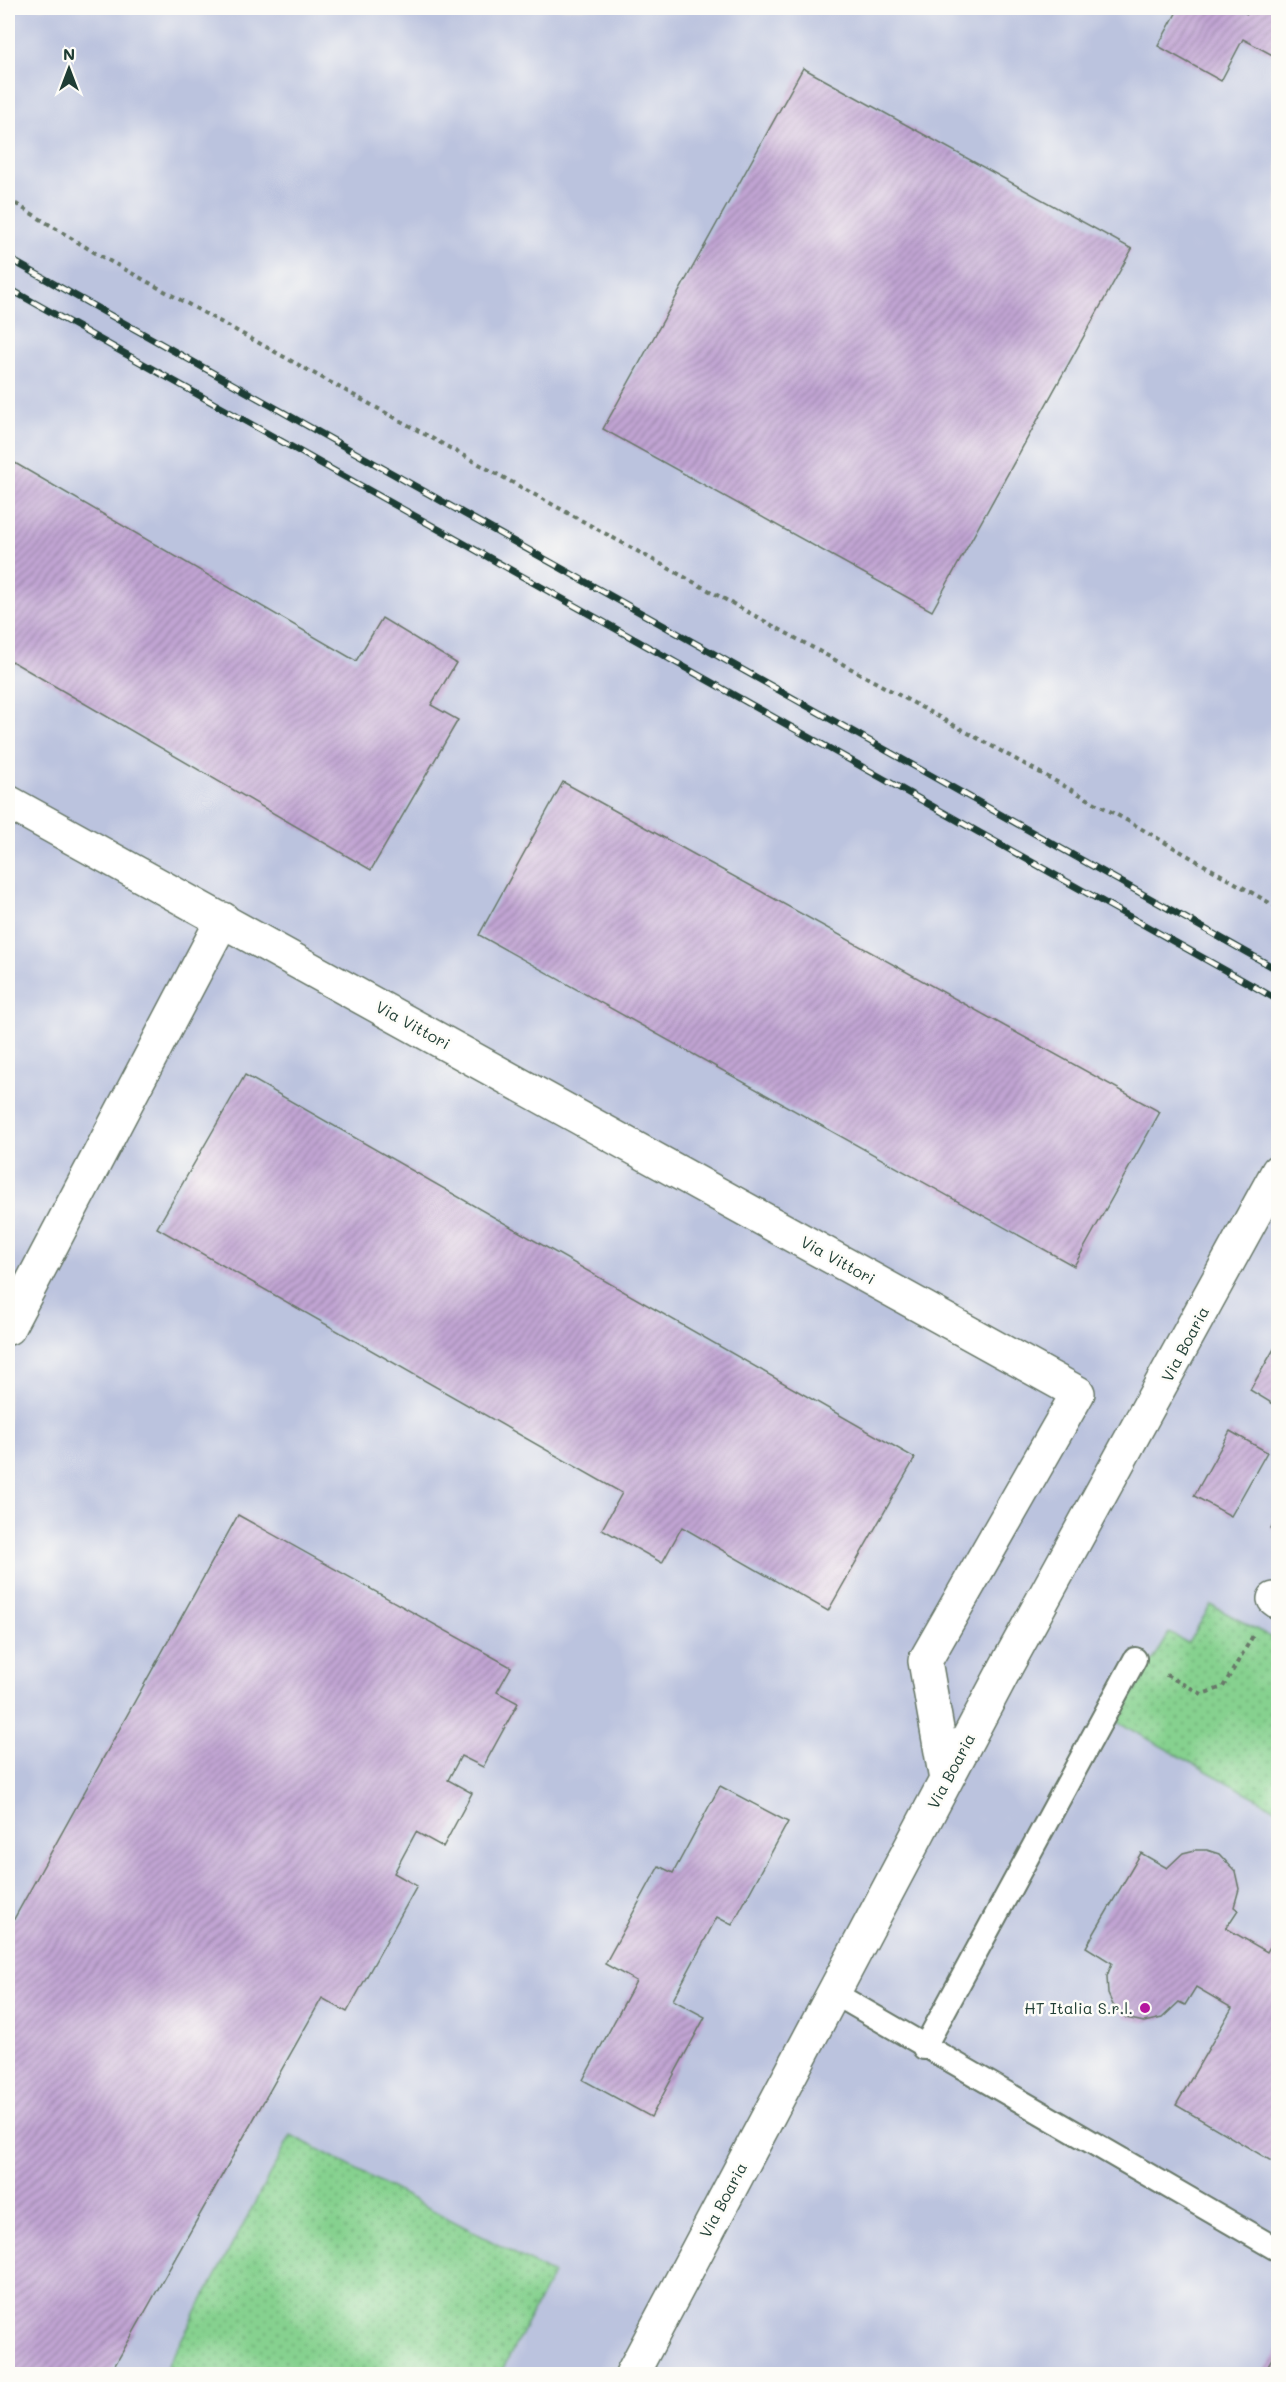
<svg xmlns="http://www.w3.org/2000/svg" width="1286" height="2382" font-family="Mali,sans-serif">
  <defs>
    <pattern id="grass-dots" width="8" height="8" patternUnits="userSpaceOnUse" patternTransform="scale(1.5)"><rect width="8" height="8" fill="#86d18f"/><path d="M2 2h.1M6 6h.1" fill="none" stroke="#6dab76" stroke-width="1.8" stroke-linecap="round"/></pattern>
    <pattern id="building-hatch" width="6" height="6" patternUnits="userSpaceOnUse" patternTransform="scale(1.5)"><rect width="6" height="6" fill="#c1a4d3"/><path d="M-1 1l2-2M0 6l6-6M5 7l2-2" fill="none" stroke="#9c87ac"/></pattern>
  </defs>
  <rect width="100%" height="100%" fill="#fdfcf7"/>
  <filter id="ink" filterUnits="userSpaceOnUse"><feTurbulence type="fractalNoise" baseFrequency=".0167" numOctaves="2"/><feDisplacementMap in="SourceGraphic" scale="12" xChannelSelector="R" yChannelSelector="G"/><feConvolveMatrix kernelMatrix="1 2 1 2 8 2 1 2 1" color-interpolation-filters="sRGB"/></filter>
  <filter id="wash" filterUnits="userSpaceOnUse"><feTurbulence type="fractalNoise" baseFrequency=".008" numOctaves="4" result="noise"/><feDisplacementMap in="SourceGraphic" scale="24" xChannelSelector="R" yChannelSelector="G"/><feGaussianBlur stdDeviation="1.35" result="paint"/><feColorMatrix in="noise" values="0 0 0 0 0 0 0 0 0 0 0 0 0 0 0 0 0 1.4 0 .05"/><feComposite in="paint" operator="in"/></filter>
  <g filter="url(#wash)">
    <rect width="100%" height="100%" fill="#f0e6cb"/>
    <!-- industrial -->
    <path fill="#bbc3de" d="M8 8H1278V2374H8Z"/>
    <!-- grass -->
    <path fill="url(#grass-dots)" stroke="#528762" stroke-width="1.5" d="M1211 1605 1278 1641V1810L1117 1722 1169 1633 1188 1643Z
      M291 2135 553 2274 500 2374H163Z"/>
    <g id="blocks">
      <!-- building -->
      <path fill="url(#building-hatch)" d="M1179 8H1236L1247 14 1250 8H1278V58L1243 39 1221 81 1158 46Z
        M803 68 1132 249 932 611 603 429Z
        M8 459 356 661 382 618 456 663 431 705 458 720 371 870 8 659Z
        M563 782 1160 1112 1074 1266 479 935Z
        M245 1075 915 1458 828 1611 682 1527 662 1563 602 1529 622 1493 157 1228Z
        M1278 1342V1407L1250 1390Z
        M1230 1431 1267 1452 1231 1516 1194 1496Z
        M238 1515 511 1667 497 1692 518 1703 483 1767 461 1756 448 1780 472 1793 443 1847 416 1832 394 1873 417 1886 347 2012 322 1998 110 2374H8V1930Z
        M1278 1516V1533L1271 1528Z
        M720 1786 788 1822 732 1925 717 1917 673 2000 705 2017 651 2117 583 2080 636 1981 605 1964 659 1866 673 1873Z
        M1195 1850H1207L1219 1854 1235 1871 1239 1889 1234 1907 1238 1910 1226 1928 1267 1952 1278 1932V2165L1176 2105 1232 2008 1196 1987 1185 2005 1179 2002 1162 2018 1144 2022 1126 2018 1113 2005 1108 1994 1107 1976 1112 1963 1086 1947 1141 1853 1167 1868 1183 1853Z
        M1278 2348V2374H1263Z"/>
    </g>
  </g>
  <g filter="url(#ink)">
    <use href="#blocks" fill-opacity="0" stroke="#687869" stroke-width="1.5"/>
    <g fill="none" stroke-linecap="round" stroke-linejoin="round">
      <!-- service casing -->
      <g stroke="#687869" stroke-width="26">
        <path id="service" d="M832 1992 1278 2250
          M924 2048 1135 1659"/>
      </g>
      <!-- minor casing -->
      <g stroke="#687869" stroke-width="36">
        <path id="minor" d="M8 802 1078 1393 925 1661 946 1780
          M8 1328 223 919
          M1274 1599 1278 1602
          M632 2374 1007 1665 1278 1171"/>
      </g>
      <!-- path -->
      <path stroke="#687869" stroke-width="4" stroke-dasharray="4.5 4.5" stroke-linecap="butt" d="M8 199 97 254 1128 821 1275 906
        M1166 1675 1202 1694 1223 1687 1254 1634"/>
      <!-- service -->
      <use href="#service" stroke="#fff" stroke-width="22"/>
      <!-- minor -->
      <use href="#minor" stroke="#fff" stroke-width="33"/>
      <!-- rail casing -->
      <g stroke="#1f3d34" stroke-width="7">
        <path id="rail" d="M8 258 1278 970
          M8 288 1278 1000"/>
      </g>
      <!-- rail -->
      <use href="#rail" stroke="#fdfcf7" stroke-width="4.5" stroke-dasharray="14" stroke-linecap="butt"/>
    </g>
  </g>
  <!-- markers -->
  <circle fill="#b5179e" stroke="#fdfcf7" stroke-width="2" cx="1145" cy="2008" r="6"/>
  <g text-anchor="middle" stroke-width="5" stroke-linejoin="round" paint-order="stroke">
    <!-- street labels -->
    <g font-size="16" fill="#1f3d34" stroke="#fdfcf7">
      <text transform="translate(413 1025) rotate(29)" y="6">Via Vittori</text>
      <text transform="translate(838 1260) rotate(29)" y="6">Via Vittori</text>
      <text transform="translate(1185 1344) rotate(-62)" y="6">Via Boaria</text>
      <text transform="translate(951 1771) rotate(-62)" y="6">Via Boaria</text>
      <text transform="translate(723 2200) rotate(-62)" y="6">Via Boaria</text>
    </g>
    <!-- poi labels -->
    <g font-size="16" fill="#1f3d34" stroke="#fdfcf7" text-anchor="end">
      <text x="1133" y="2014">HT Italia S.r.l.</text>
    </g>
  </g>
  <!-- margin -->
  <rect width="1286" height="2382" fill="none" stroke="#fdfcf7" stroke-width="30"/>
  <!-- north arrow -->
  <g transform="translate(69 69)" stroke="#fdfcf7" stroke-width="4.5" paint-order="stroke">
  <path d="M0-4.5L10 22L0 15L-10 22Z" fill="#1f3d34"/>
  <text y="-9" font-size="16" font-weight="bold" text-anchor="middle" fill="#1f3d34">N</text>
  </g>
</svg>
